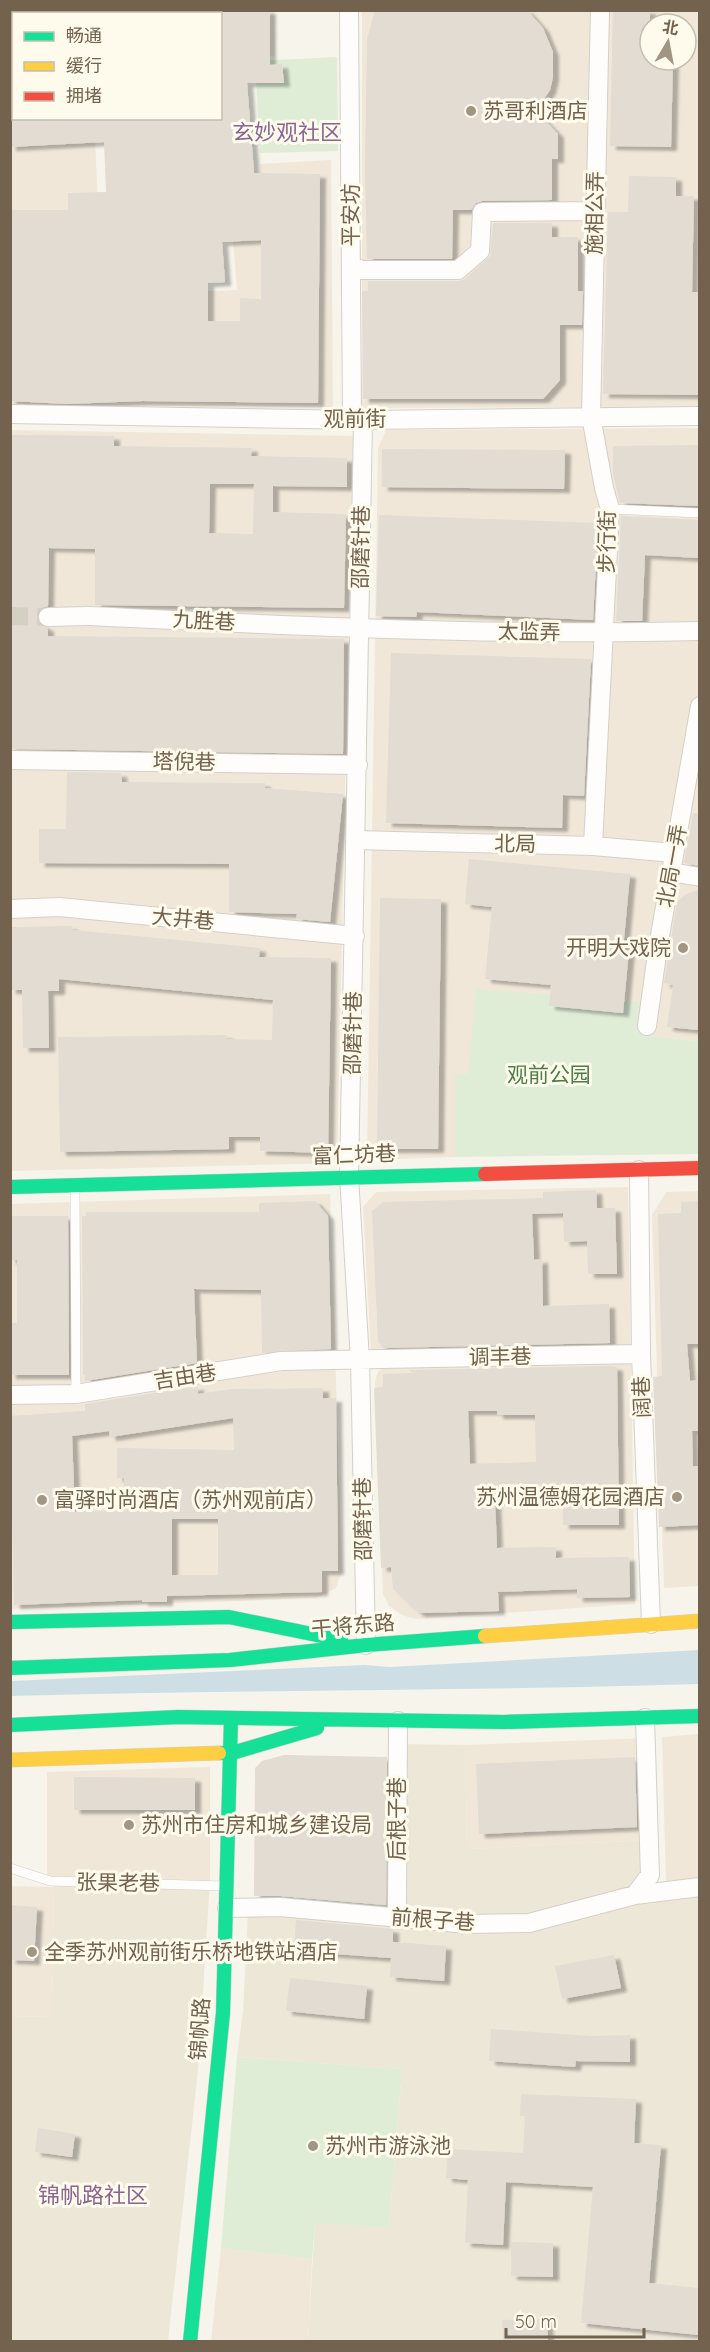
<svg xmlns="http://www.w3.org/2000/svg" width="710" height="2352" font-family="Quicksand,'Noto Sans SC',sans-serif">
  <defs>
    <filter id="shadow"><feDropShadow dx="6" dy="4" stdDeviation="1.5" flood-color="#0004"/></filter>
  </defs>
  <rect width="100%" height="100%" fill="#f6f4eb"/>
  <!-- residential -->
  <path fill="#ede7d8" d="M400 1744 465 1745 467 1849 652 1840 654 1885 699 1878V2341H308L315 2222 389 2228 402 2069 237 2057 243 2011 248 1912 452 1925 453 1908 402 1905Z
    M54 1878 210 1880 198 2071 168 2341 11 2342V2016L52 2017Z"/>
  <!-- commercial -->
  <path fill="#f0e7d9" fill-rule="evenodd" d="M11 11H274L275 56 221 57 220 14H14V118L94 119 105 356 146 293 237 290 231 217 263 215 260 164 331 160 333 407 11 405Z
    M362 11H699V407L362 408ZM650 24H686V60H650Z
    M699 428V1041L641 1035 644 1003 468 1074H455V1157L367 1160 378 448 386 430Z
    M10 430 353 436 337 1163 11 1171Z
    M628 1187 635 1604 416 1619 402 1615 389 1606 383 1594 375 1381 378 1372 389 1363 371 1352 363 1207 376 1192Z
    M699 1191V1586L664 1588 652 1215 666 1192Z
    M330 1194 342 1570 336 1588 317 1598 11 1609 10 1204Z
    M699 1734V1878L666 1882 662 1737Z
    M649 1738 652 1840 467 1849 465 1745Z
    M210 1767V1880L47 1878V1772Z
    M11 1886 54 1887 52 2017 11 2016Z
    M221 2248 312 2259 308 2341 211 2342Z"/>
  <!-- green -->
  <path fill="#dfedd7" d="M337 57 338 151 260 153 255 61Z
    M476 989 644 1002 642 1035 699 1041V1154L455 1157V1074H468Z
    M237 2057 402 2069 389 2228 315 2223 312 2259 221 2248Z"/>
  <!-- water -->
  <path fill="#cddfe5" d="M699 1650V1684C470 1691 240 1690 11 1696V1681L364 1665 390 1667Z"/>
  <!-- building -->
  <path fill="#e2dcd2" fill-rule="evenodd" filter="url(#shadow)" d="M220 10H270V65L282 64 284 83H247L254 173 320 174 318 403 143 401 67 404 10 401V210H68V193L106 192 104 142 10 147V118H220ZM261 240V299L240 298V321H208V283L225 282 222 242Z
    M375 10H527L543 28 553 52V77L550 90 536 111 558 134V159H552V200L482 201 476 203 471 210H453L452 259H367L365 175 367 39Z
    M613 10H650V60H673L671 147 610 146Z
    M629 176 676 177V196H694L692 292H699V395L603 394 608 212H628Z
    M493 223H552V237H578V291H583L582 325H560V380L543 399H363L362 291H368V281H458L465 279 490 256Z
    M10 435 114 436V446L252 448 251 456 347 458V487L273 486V512L346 514 344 608 95 605V549L49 548 48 606 42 608 37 617 39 623 48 628V636L344 639 343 754 10 749ZM210 484H254L253 534 209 533Z
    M699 445V506L620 503 613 474V446Z
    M382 449 565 450 564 489 382 487Z
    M379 515 598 523 593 620 417 612 416 617 376 616Z
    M621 516 699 520V558L645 555 642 621H616Z
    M391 653 591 659 584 796 563 795 562 828 386 823Z
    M67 772 121 773 122 782 265 783V788L343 794 330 922 296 919 297 914 229 912V864L39 863V829H66Z
    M693 813 699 814V866L684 863Z
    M469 859 630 874 623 950H629L623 1013 549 1006 551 985 485 979 492 907 465 904Z
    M699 890V1030L667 1027 673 985 664 983 677 902 686 894Z
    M380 898 441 899 438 1149H377Z
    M72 926 73 930 260 948 259 957 331 958 328 1153 260 1151V1137H229V1149L60 1152 58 1037 227 1035V1039L272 1040 273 1000 59 979V991H48L49 1048H23L22 990H10V927Z
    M596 1190 597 1208H615L617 1274H588L587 1241 564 1242 563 1213 532 1214 534 1260 542 1259 543 1306 609 1304 610 1343 384 1348 378 1342 372 1211 383 1202 543 1198V1192Z
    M315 1201 328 1216 331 1349 262 1353 261 1290 194 1289 197 1363 85 1381V1375H83L82 1216H86V1212H259V1203Z
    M699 1201V1344H687L690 1381 699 1380V1431H692L693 1466H699V1525L659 1527 653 1377 662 1376 658 1214 681 1213V1202Z
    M10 1216H68L69 1375H10V1323H17V1260H10Z
    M611 1366 617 1367 619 1525H563V1499L495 1500 497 1548 556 1547V1558L629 1557 630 1597 577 1598V1589L498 1592 499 1611 419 1613 393 1589 391 1567 381 1568 374 1388 383 1387V1374L413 1373 409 1370ZM468 1411H497V1415H535L536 1462 470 1464Z
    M198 1386V1394L232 1389 323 1388V1398H336L338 1571H322V1592L167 1596V1602H142V1600L14 1605 10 1416 85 1411V1404ZM233 1418 234 1450 117 1448V1478H124V1510L75 1512 72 1436 109 1431 110 1437ZM172 1519H218V1575H172Z
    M284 1755 387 1757 386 1905 281 1896H254L255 1768 262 1761Z
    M635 1757 637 1827 479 1834 476 1764Z
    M74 1777 195 1778V1810H74Z
    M10 1905 37 1907 34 1961 10 1960Z
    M296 1920 393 1929V1942L446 1946 444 1981 390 1977 391 1958 294 1951Z
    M614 1955 621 1988 562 1999 555 1966Z
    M290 1978 367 1986 364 2019 286 2011Z
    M491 2029 590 2036 630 2035V2062L576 2061 575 2067 489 2061Z
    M521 2094 636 2099 634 2143 661 2145 649 2283 699 2288V2335L581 2323 593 2187 506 2182 503 2245 465 2243 468 2180 446 2178 448 2149 523 2153 525 2116H520Z
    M38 2128 75 2134 72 2157 35 2152Z
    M511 2242 553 2243V2277L511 2276Z
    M547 2319 548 2342H503L502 2320Z"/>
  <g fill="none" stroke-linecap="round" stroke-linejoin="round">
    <!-- street-tunnel -->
    <path stroke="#d5d0c4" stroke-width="18" stroke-dasharray="18 9" stroke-linecap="butt" d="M10 616 48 617"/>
    <!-- lane casing -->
    <g stroke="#d4d0c8" stroke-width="10">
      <path id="lane" d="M610 509 700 513
        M75 1188 76 1394
        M10 1868 50 1881 225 1886"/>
    </g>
    <!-- street casing -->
    <g stroke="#d4d0c8" stroke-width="20">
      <path id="street" d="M349 10 352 420
        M351 267 362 270H458L480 251 482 212 595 211
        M10 414 363 420 700 416
        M363 420 349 1176 360 1360 366 1645
        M48 617 88 616C292 626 495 636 700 631
        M10 760 358 765
        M356 840 593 846 674 853
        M593 846 610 509 604 488 591 416 600 10
        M671 872 700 877
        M10 909 59 907 355 936
        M647 1026 658 947 700 706
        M639 1170 641 1354 651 1624
        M10 1395 76 1394 281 1361 641 1354
        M635 1895 700 1887
        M227 1908 280 1907 468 1924 529 1923 635 1895 650 1875 645 1718
        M397 1917 398 1721"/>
    </g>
    <!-- fast casing -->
    <g stroke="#d5d1c8" stroke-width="15">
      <path id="fast" d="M10 1187 485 1174
        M10 1622 229 1617 341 1640
        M10 1668 230 1660 366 1645 485 1636
        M10 1725 178 1717 504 1722 700 1716
        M219 1753H232L317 1728
        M190 2342 223 2013 231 1718"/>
    </g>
    <!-- slow casing -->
    <g stroke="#d5d1c8" stroke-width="15">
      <path id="slow" d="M485 1636 700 1621
        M10 1760 219 1753"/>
    </g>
    <!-- jam casing -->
    <g stroke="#d5d1c8" stroke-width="15">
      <path id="jam" d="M485 1174 700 1168"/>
    </g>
    <!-- lane -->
    <use href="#lane" stroke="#fefdfc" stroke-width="9"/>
    <!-- street -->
    <use href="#street" stroke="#fefdfc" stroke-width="18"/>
    <!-- fast -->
    <use href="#fast" stroke="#16e098" stroke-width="14"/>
    <!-- slow -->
    <use href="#slow" stroke="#ffcf43" stroke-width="14"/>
    <!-- jam -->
    <use href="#jam" stroke="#f24e42" stroke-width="14"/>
  </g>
  <!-- markers -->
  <g fill="#a19584" stroke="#fefbed" stroke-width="2">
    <circle cx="471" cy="111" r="6"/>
    <circle cx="683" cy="948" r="6"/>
    <circle cx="677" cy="1497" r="6"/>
    <circle cx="42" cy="1500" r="6"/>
    <circle cx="129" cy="1825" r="6"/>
    <circle cx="32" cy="1952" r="6"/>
    <circle cx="313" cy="2146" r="6"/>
  </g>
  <g text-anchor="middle" stroke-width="6" stroke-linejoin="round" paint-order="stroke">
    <!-- poi labels -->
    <g font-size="21" fill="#73624d" stroke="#fefbed" text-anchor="start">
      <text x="483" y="118">苏哥利酒店</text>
      <text x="671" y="955" text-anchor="end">开明大戏院</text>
      <text x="665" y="1504" text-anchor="end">苏州温德姆花园酒店</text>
      <text x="54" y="1507">富驿时尚酒店（苏州观前店）</text>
      <text x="141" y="1832">苏州市住房和城乡建设局</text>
      <text x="44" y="1959">全季苏州观前街乐桥地铁站酒店</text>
      <text x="325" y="2153">苏州市游泳池</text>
    </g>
    <!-- street labels -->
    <g font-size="21" fill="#73624d" stroke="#fefbed">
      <text transform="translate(595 213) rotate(-89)" y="7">施相公弄</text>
      <text transform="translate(351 215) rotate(-90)" y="7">平安坊</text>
      <text x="355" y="426">观前街</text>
      <text transform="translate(607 542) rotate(-89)" y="7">步行街</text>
      <text transform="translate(361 547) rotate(-89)" y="7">邵磨针巷</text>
      <text transform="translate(204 621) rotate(3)" y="7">九胜巷</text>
      <text transform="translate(529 632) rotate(1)" y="7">太监弄</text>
      <text transform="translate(184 762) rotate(1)" y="7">塔倪巷</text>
      <text transform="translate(515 844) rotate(1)" y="7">北局</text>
      <text transform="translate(672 866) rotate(-80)" y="7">北局一弄</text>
      <text transform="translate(183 919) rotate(5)" y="7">大井巷</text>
      <text transform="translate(353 1033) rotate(-89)" y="7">邵磨针巷</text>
      <text transform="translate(354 1155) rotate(-2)" y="7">富仁坊巷</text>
      <text transform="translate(500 1357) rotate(-1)" y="7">调丰巷</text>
      <text transform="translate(185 1377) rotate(-9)" y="7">吉由巷</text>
      <text transform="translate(642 1397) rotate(-92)" y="7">阔巷</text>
      <text transform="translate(363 1519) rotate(-91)" y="7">邵磨针巷</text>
      <text transform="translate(353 1626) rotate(-5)" y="7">干将东路</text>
      <text transform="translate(397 1819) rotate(-90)" y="7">后根子巷</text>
      <text transform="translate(118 1883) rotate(1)" y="7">张果老巷</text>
      <text transform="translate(433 1920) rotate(4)" y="7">前根子巷</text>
      <text transform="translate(200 2029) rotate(-86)" y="7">锦帆路</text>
    </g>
    <!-- park labels -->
    <g font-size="21" fill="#4e7e48" stroke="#fefbed">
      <text x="549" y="1082">观前公园</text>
    </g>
    <!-- neighbourhood labels -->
    <g font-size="22" fill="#8a658f" stroke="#fefbed">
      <text x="287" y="140">玄妙观社区</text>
      <text x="93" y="2203">锦帆路社区</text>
    </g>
  </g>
  <!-- border -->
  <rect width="710" height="2352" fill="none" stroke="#73624d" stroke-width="24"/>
  <!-- legend -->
  <rect x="12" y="12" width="210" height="108" fill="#fefbed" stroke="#c6bead" stroke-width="1.5"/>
  <rect x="24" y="32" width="30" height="9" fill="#16e098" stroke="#c6bead" stroke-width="1.5"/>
  <text x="66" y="42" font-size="18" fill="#73624d">畅通</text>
  <rect x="24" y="62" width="30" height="9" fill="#ffcf43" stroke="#c6bead" stroke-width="1.5"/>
  <text x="66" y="72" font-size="18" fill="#73624d">缓行</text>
  <rect x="24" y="92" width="30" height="9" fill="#f24e42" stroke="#c6bead" stroke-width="1.5"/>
  <text x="66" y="102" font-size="18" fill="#73624d">拥堵</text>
  <!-- north arrow -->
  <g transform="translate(668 42) rotate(10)"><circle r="28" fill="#fefbed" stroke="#c6bead" stroke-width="1.5"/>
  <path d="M0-4.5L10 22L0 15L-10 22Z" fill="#a19584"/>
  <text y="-9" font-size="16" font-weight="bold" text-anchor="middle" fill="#73624d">北</text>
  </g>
  <!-- scale -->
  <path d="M506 2328v9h138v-9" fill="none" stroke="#73624d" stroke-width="3"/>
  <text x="515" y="2328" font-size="18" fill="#73624d" stroke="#fefbed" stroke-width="4.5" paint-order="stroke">50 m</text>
</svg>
